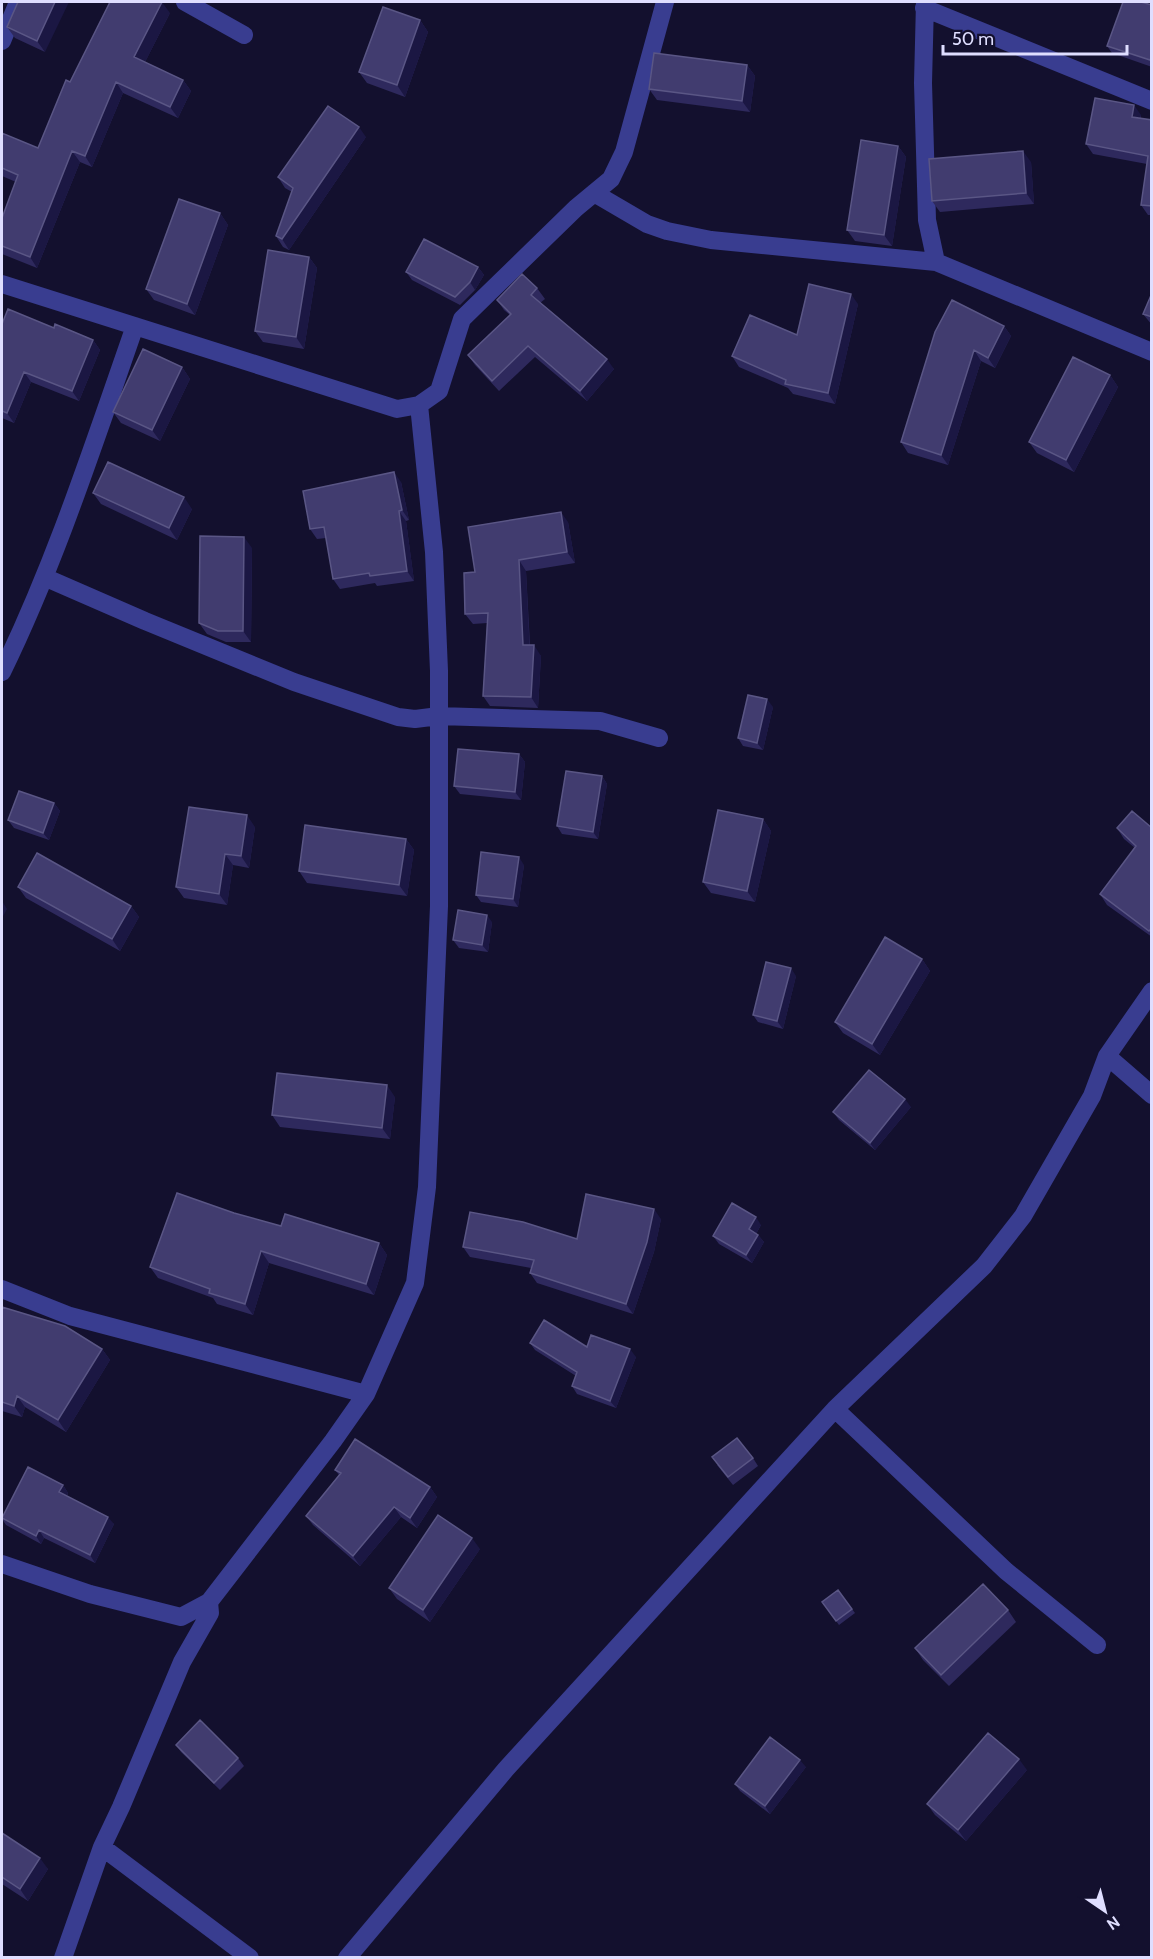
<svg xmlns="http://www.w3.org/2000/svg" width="1153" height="1959" font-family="Cabin,sans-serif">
  <rect width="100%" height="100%" fill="#13102e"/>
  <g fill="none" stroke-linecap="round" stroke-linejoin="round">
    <!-- minor -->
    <path stroke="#393d90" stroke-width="18" d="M185 2 244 35
      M925 2 923 83 927 220 936 262
      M924 8 1152 101
      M2 41 18 2
      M594 193 647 224 667 231 711 240 936 262 1152 352
      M2 284 397 409 419 405 439 391 462 319 576 208 611 179 624 152 665 2
      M44 577 145 621 294 682 398 717 415 719 439 716 600 721 659 738
      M2 672C56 561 94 443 135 326
      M1107 1056 1152 1095
      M2 1289 70 1316 366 1394
      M835 1409 1006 1571 1097 1645
      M2 1564 90 1594 181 1617 209 1602 333 1441 366 1394 415 1283 427 1187 439 906V671L434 552 419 405
      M209 1602 210 1613 182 1662 121 1807 102 1847 250 1958
      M63 1958 102 1847
      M347 1958 506 1769 835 1409 984 1266 1023 1216 1092 1096 1107 1056 1152 991"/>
  </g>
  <!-- wall -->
  <path fill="#2e295d" d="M18 2 45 52 15 38 7 27Z
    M1152 5V67L1112 53 1107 46Z
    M170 13 145 62 183 80 191 91 178 118 123 93 92 167 80 162 37 268 2 254V218L16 182 2 176V133L38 148 70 82Z
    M420 20 428 32 405 97 367 83 359 72Z
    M747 65 755 76 750 112 657 100 649 89Z
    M1141 115V118L1152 120V215H1148L1141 205 1147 164 1093 154 1086 144Z
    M366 137 289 250 283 247 276 236 292 192 285 188 278 177Z
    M898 146 906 157 892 246 855 241 847 230Z
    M1031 162 1034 204 940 212 932 201Z
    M220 213 228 225 195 315 154 300 146 289Z
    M309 257 317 268 304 349 263 342 255 331Z
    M478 267 484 275 475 290 460 305 412 280 406 272Z
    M537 288 545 299 540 303 614 369 587 401 535 357 499 391 475 365 468 355 510 315 504 310 497 300Z
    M1152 293V325L1143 314Z
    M858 304 835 404 793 394 788 388 739 367 732 356 797 335Z
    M2 324 54 328 93 340 100 350 79 401 31 382 14 423 2 418Z
    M1004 326 1011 336 995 368 981 361 948 465 908 453 901 442 935 332Z
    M182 367 190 379 160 441 121 423 113 412Z
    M1110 375 1118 387 1074 472 1037 453 1029 442Z
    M401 482 409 520 406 521 414 581 377 586 375 583 340 589 333 579 326 538 317 539 310 529Z
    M93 493 192 509 177 540 101 504Z
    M568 522 575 563 526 571 530 645 541 656 538 708 490 706 483 696 487 623 473 624 465 614 475 572Z
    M252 548 251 642H226L207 634 199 623Z
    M773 707 763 750 743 746 738 738Z
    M519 754 525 762 521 800 460 794 454 786Z
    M602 776 607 784 598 839 562 834 557 826Z
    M54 803 60 811 49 840 14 828 8 820Z
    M763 819 771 831 755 902 711 893 703 882Z
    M255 827 249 868 233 865 227 905 184 898 176 887Z
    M1117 828H1152V937L1107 905 1100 894 1135 848 1124 839Z
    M406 839 414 850 407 896 307 883 299 871Z
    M524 865 518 907 481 902 476 895Z
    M18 887 131 906 139 917 120 951 26 898Z
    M492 922 488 952 459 948 453 940Z
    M922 959 930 971 880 1055 843 1033 835 1022Z
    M796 976 783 1029 758 1022 753 1015Z
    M395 1097 390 1139 280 1127 272 1115Z
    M911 1107 875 1150 839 1120 833 1112Z
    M234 1213 281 1226 379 1243 387 1255 374 1295 269 1263 253 1315 217 1304 213 1298 158 1278 150 1267Z
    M661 1219 654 1252 633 1314 537 1283 530 1273 531 1268 470 1257 463 1247 577 1239Z
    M761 1225 756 1234 758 1235 764 1242 752 1263 719 1244 713 1236Z
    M2 1307 102 1349 110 1360 66 1432 25 1407 22 1417 2 1411Z
    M530 1343 587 1347 636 1357 616 1408 577 1394 572 1386 576 1376 535 1350Z
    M753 1458 758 1466 733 1485 717 1465Z
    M335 1470 430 1487 437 1497 417 1528 401 1517 360 1566 313 1525 306 1516 339 1475Z
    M63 1485 68 1493 67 1496 114 1524 95 1563 44 1538 41 1544 6 1525 2 1519Z
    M480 1549 430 1622 397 1599 389 1588Z
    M838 1590 855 1613 839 1625 822 1602Z
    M1008 1610 1016 1622 949 1686 923 1660 915 1648Z
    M176 1745 238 1758 244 1766 220 1790 181 1752Z
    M806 1767 770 1814 740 1791 735 1784Z
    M1027 1770 966 1841 935 1815 927 1804Z
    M2 1833 48 1869 28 1901 2 1884Z"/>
  <!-- shaded-wall -->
  <path fill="#1b1743" d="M55 2H69L45 52 37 41Z
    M162 2 170 13 142 68 134 57Z
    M420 20 428 32 405 97 397 85Z
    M747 65 755 76 750 112 742 101Z
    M183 80 191 91 178 118 170 107Z
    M116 82 123 93 92 167 85 156Z
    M1134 105 1141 115 1139 127 1132 117Z
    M359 127 366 137 289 250 282 239Z
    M898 146 906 157 892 246 884 235Z
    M72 151 80 162 37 268 30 257Z
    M1023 151 1031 162 1034 204 1026 193Z
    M220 213 228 225 195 315 187 304Z
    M309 257 317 268 304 349 296 337Z
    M478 267 484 275 475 290 470 282Z
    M851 294 858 304 835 404 828 393Z
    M1004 326 1011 336 995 368 988 358Z
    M93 340 100 350 79 401 72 391Z
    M974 350 981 361 948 465 941 455Z
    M607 359 614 369 587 401 580 391Z
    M182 367 190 379 160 441 152 430Z
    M24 372 31 382 14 423 7 413Z
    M1110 375 1118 387 1074 472 1066 460Z
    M394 472 401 482 409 520 402 510Z
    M184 497 192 509 177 540 169 528Z
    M399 511 406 521 414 581 407 571Z
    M561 512 568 522 575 563 567 552Z
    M244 537 252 548 251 642 243 631Z
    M519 560 526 571 530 655 523 645Z
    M534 645 541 656 538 708 531 697Z
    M767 699 773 707 763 750 757 743Z
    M519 754 525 762 521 800 515 792Z
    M602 776 607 784 598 839 593 832Z
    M54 803 60 811 49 840 43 833Z
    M247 815 255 827 249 868 241 856Z
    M763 819 771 831 755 902 747 891Z
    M406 839 414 850 407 896 399 885Z
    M225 854 233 865 227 905 219 894Z
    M519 857 524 865 518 907 513 899Z
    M2 901 7 909 2 918Z
    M131 906 139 917 120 951 112 939Z
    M487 915 492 922 488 952 482 945Z
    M922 959 930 971 880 1055 872 1044Z
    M791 968 796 976 783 1029 777 1021Z
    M387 1085 395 1097 390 1139 382 1128Z
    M905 1099 911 1107 875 1150 870 1143Z
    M654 1209 661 1219 654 1252 633 1314 626 1304Z
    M756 1217 761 1225 754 1237 749 1229Z
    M758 1235 764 1242 752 1263 746 1255Z
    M379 1243 387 1255 374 1295 366 1284Z
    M261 1251 269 1263 253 1315 245 1304Z
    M102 1349 110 1360 66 1432 58 1420Z
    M630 1349 636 1357 616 1408 610 1401Z
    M17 1396 25 1407 22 1417 14 1406Z
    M63 1485 68 1493 64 1500 59 1492Z
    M430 1487 437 1497 417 1528 410 1518Z
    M394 1507 401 1517 360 1566 353 1556Z
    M108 1517 114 1524 95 1563 90 1555Z
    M39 1530 44 1538 41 1544 36 1536Z
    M472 1538 480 1549 430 1622 423 1610Z
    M1019 1759 1027 1770 966 1841 958 1830Z
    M800 1760 806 1767 770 1814 765 1806Z
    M40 1858 48 1869 28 1901 20 1889Z"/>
  <!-- building -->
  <path fill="#413c6f" stroke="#5a5685" stroke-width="1.5" d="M18 2H55L37 41 7 27Z
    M110 2H162L134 57 183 80 170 107 116 82 85 156 72 151 30 257 2 246V218L18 175 2 168V133L38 148 66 80 70 82Z
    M1123 2H1141L1152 5V55L1150 60 1107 46Z
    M383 7 420 20 397 85 359 72Z
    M654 53 747 65 742 101 649 89Z
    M1095 98 1134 105 1132 117 1152 120V206L1141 205 1148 156 1086 144Z
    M328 106 359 127 282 239 276 236 293 188 278 177Z
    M861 140 898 146 884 235 847 230Z
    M1023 151 1026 193 932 201 929 159Z
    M179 199 220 213 187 304 146 289Z
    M424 239 478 267 470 282 455 297 406 272Z
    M268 250 309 257 296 337 255 331Z
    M522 274 537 288 531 295 607 359 580 391 528 346 492 381 468 355 511 314 497 300Z
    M809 284 851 294 828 393 785 384 786 380 732 356 750 315 797 335Z
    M1152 293V317L1143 314Z
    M952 300 1004 326 988 358 974 350 941 455 901 442 935 332Z
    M8 309 54 328 55 324 93 340 72 391 24 372 7 413 2 411V324Z
    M143 349 182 367 152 430 113 412Z
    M1073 357 1110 375 1066 460 1029 442Z
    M108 462 184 497 169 528 93 493Z
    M394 472 402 510 399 511 407 571 370 576 369 573 333 579 324 527 310 529 303 491Z
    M561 512 567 552 519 560 523 645H534L531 697 483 696 488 613 465 614 464 573 475 572 468 527Z
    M200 536 244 537 243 631H218L199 623Z
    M748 695 767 699 757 743 738 738Z
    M458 749 519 754 515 792 454 786Z
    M566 771 602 776 593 832 557 826Z
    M19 791 54 803 43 833 8 820Z
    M189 807 247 815 241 856 225 854 219 894 176 887Z
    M718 810 763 819 747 891 703 882Z
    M1132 811 1152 828V928L1149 931 1100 894 1136 846 1117 828Z
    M305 825 406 839 399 885 299 871Z
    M481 852 519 857 513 899 476 895Z
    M37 853 131 906 112 939 18 887Z
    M458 910 487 915 482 945 453 940Z
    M885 937 922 959 872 1044 835 1022Z
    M766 962 791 968 777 1021 753 1015Z
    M869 1070 905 1099 870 1143 833 1112Z
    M277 1073 387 1085 382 1128 272 1115Z
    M177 1193 234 1213 281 1226 285 1214 379 1243 366 1284 261 1251 245 1304 209 1293 210 1289 150 1267Z
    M586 1194 654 1209 647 1242 626 1304 530 1273 534 1260 463 1247 470 1212 523 1222 577 1239Z
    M732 1203 756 1217 749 1229 758 1235 746 1255 713 1236Z
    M2 1307 65 1326 102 1349 58 1420 17 1396 14 1406 2 1402Z
    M544 1320 587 1347 591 1335 630 1349 610 1401 572 1386 577 1372 530 1343Z
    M737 1438 753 1458 728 1477 712 1457Z
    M355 1439 430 1487 410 1518 394 1507 353 1556 306 1516 341 1473 335 1470Z
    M28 1467 63 1485 59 1492 108 1517 90 1555 39 1530 36 1536 2 1518Z
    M438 1515 472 1538 423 1610 389 1588Z
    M983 1584 1008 1610 941 1675 915 1648Z
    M838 1590 852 1609 836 1621 822 1602Z
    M200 1720 238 1758 214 1783 176 1745Z
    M988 1733 1019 1759 958 1830 927 1804Z
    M770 1737 800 1760 765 1806 735 1784Z
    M2 1833 40 1858 20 1889 2 1877Z"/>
  <!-- border -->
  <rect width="1153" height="1959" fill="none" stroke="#dfdeff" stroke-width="6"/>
  <!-- north arrow -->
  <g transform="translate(1105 1911) rotate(145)" stroke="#13102e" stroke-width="4.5" paint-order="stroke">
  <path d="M0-4.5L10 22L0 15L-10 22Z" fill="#dfdeff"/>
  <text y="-9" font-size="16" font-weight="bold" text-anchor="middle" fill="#dfdeff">N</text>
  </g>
  <!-- scale -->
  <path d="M943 45v9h184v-9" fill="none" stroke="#dfdeff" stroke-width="3"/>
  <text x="952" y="45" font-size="18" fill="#dfdeff" stroke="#13102e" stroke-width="4.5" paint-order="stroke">50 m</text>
</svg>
